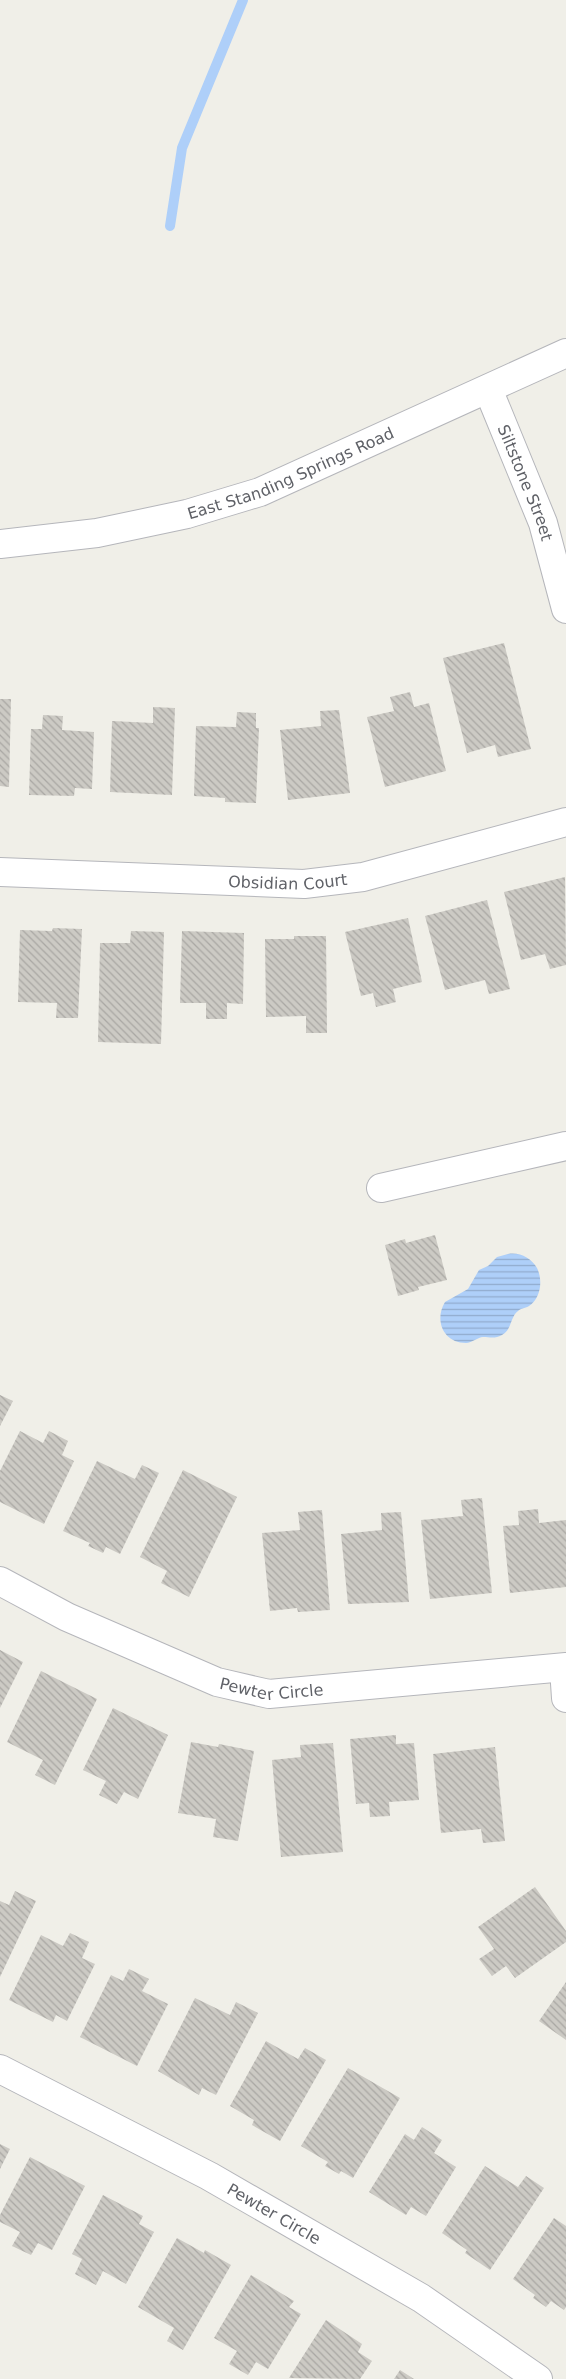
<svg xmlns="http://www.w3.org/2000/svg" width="566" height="2379" font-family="'DejaVu Sans',sans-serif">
  <defs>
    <pattern id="water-rules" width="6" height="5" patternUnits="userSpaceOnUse" patternTransform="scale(1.25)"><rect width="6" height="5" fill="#aecff9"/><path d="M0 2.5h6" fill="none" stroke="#91abcd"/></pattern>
    <pattern id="building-back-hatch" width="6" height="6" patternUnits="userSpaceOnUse" patternTransform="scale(1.25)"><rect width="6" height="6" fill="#cccac4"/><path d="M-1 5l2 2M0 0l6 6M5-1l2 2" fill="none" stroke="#a9a7a3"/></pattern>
  </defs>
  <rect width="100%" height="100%" fill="#f0efe8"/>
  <!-- water -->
  <path fill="url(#water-rules)" d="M508 1254C520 1252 531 1258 537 1268 543 1280 541 1298 529 1306 526 1308 521 1308 518 1311 510 1317 512 1330 502 1335 495 1339 490 1337 483 1337 478 1337 472 1343 466 1343 443 1343 434 1320 445 1302L468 1289 479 1270 488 1266 497 1257Z"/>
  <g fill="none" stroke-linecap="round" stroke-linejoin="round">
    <!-- stream -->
    <path stroke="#aecff9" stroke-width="10" d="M170 226 182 148 243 0"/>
  </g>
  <!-- building -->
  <path fill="url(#building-back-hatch)" d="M504 643 531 749 498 757 495 745 467 753 443 658Z
    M410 692 414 707 429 703 446 771 385 787 367 717 394 711 390 697Z
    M0 699H11L9 787 0 786Z
    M153 707 175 708 172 795 110 792 112 721 153 723Z
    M339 710 350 793 288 800 280 730 321 726 320 711Z
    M237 712 256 713V728H259L256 803 225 802V798L194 796 196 726 236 727Z
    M43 715 63 716 62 730 94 732 92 789 75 788 74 796 29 795 31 729H42Z
    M565 877 566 965 550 969 545 954 521 960 504 892Z
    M487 900 510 989 489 994 485 980 445 990 425 916Z
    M408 918 422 982 393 989 396 1002 376 1007 373 993 361 996 345 932Z
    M53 928 82 929 78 1018H56L57 1003 18 1002 20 930 52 931Z
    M131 931 164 932 161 1044 98 1042 100 943H130Z
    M182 931 244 933 243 1004 227 1003V1019H206V1003H180Z
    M294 936H326L327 1033H306V1016L266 1017 265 939H294Z
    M435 1235 447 1280 418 1287 419 1290 398 1296 385 1245 405 1239 406 1243Z
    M0 1395 13 1401 0 1426Z
    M20 1431 43 1443 49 1431 68 1441 62 1455 74 1461 44 1524 0 1502V1471Z
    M97 1461 135 1479 142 1465 159 1473 120 1554 106 1547 103 1553 88 1546 90 1543 63 1531Z
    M183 1470 237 1497 189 1597 161 1583 167 1571 140 1557Z
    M482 1498 492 1593 430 1599 421 1520 463 1516 461 1500Z
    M538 1509 539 1523 566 1520V1587L510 1593 503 1526 519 1525 518 1511Z
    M322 1510 330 1610 298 1612 297 1608 270 1611 262 1533 300 1530 298 1512Z
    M401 1512 409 1602 348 1604 341 1534 382 1530 381 1513Z
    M0 1650 23 1662 0 1708Z
    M41 1671 97 1699 55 1785 35 1775 43 1760 7 1742Z
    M113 1708 168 1735 138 1799 124 1792 117 1804 99 1795 106 1781 83 1770Z
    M396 1735V1744L414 1743 419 1800 389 1802 390 1816 370 1817 369 1803 356 1804 350 1739Z
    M191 1742 218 1747 219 1744 254 1751 238 1841 213 1837 216 1819 178 1813Z
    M333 1743 343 1852 281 1857 272 1760 301 1757 300 1745Z
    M495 1747 505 1841 483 1843 481 1829 441 1833 433 1754Z
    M535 1887 566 1931V1942L515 1978 506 1966 492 1976 479 1959 494 1949 478 1927Z
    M15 1891 36 1901 0 1977V1901L9 1905Z
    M70 1933 89 1942 82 1958 95 1964 67 2021 56 2015 53 2022 9 2000 41 1935 63 1946Z
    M129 1969 149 1979 142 1991 168 2004 137 2066 80 2037 111 1975 123 1981Z
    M566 1982V2040L539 2021Z
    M195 1998 230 2015 236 2002 258 2013 216 2095 202 2088 199 2095 158 2071Z
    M266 2041 298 2059 305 2048 326 2060 280 2141 252 2125 254 2120 230 2106Z
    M348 2068 400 2098 353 2178 341 2171 339 2174 325 2166 328 2162 301 2146Z
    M422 2127 442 2140 434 2153 456 2167 426 2216 411 2207 406 2215 369 2192 405 2134 414 2140Z
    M0 2144 10 2149 0 2169Z
    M30 2157 85 2186 52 2250 38 2243 31 2255 12 2246 20 2232 0 2222V2215Z
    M485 2166 518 2187 526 2176 544 2188 490 2270 465 2253 467 2250 442 2233Z
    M103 2195 143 2216 139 2224 154 2232 126 2284 103 2271 96 2285 75 2274 82 2259 72 2254Z
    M554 2218 566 2226V2307L564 2310 551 2301 546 2307 533 2298 535 2295 513 2279Z
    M177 2238 204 2253 205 2250 231 2265 183 2350 167 2341 174 2328 138 2307Z
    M251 2275 294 2301 289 2307 301 2314 268 2369 256 2362 248 2375 229 2364 237 2351 214 2338Z
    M326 2320 362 2344 358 2352 372 2361 360 2379 289 2378Z
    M400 2370 414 2379H394Z"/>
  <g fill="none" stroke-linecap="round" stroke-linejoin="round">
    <!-- minor casing -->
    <g stroke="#b5b6bb" stroke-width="30">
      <g id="minor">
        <path id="s1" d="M488 389 543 523 566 609"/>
        <path id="s2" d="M0 544 97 533 187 514 260 492 566 353"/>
        <path id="s3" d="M0 872 304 884 363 877 566 822"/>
        <path d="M381 1188 566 1146"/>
        <path id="s4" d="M0 1581 67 1617 217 1682 269 1694 566 1667"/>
        <path d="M564 1668 566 1698"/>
        <path id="s5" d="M0 2069 209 2176 421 2298 538 2379"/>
      </g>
    </g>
    <!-- minor -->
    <use href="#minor" stroke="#fff" stroke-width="28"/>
  </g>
  <g text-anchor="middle" stroke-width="4" stroke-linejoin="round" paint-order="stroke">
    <!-- street labels -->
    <g font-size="16" fill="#5f6167" stroke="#fff">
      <text dy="6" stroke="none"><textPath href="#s2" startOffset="301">East Standing Springs Road</textPath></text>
      <text dy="6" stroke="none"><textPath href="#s1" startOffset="101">Siltstone Street</textPath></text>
      <text dy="6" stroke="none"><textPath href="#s3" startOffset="288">Obsidian Court</textPath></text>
      <text dy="6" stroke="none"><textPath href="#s4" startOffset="295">Pewter Circle</textPath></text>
      <text dy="6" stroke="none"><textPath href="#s5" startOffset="310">Pewter Circle</textPath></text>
    </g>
  </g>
</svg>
